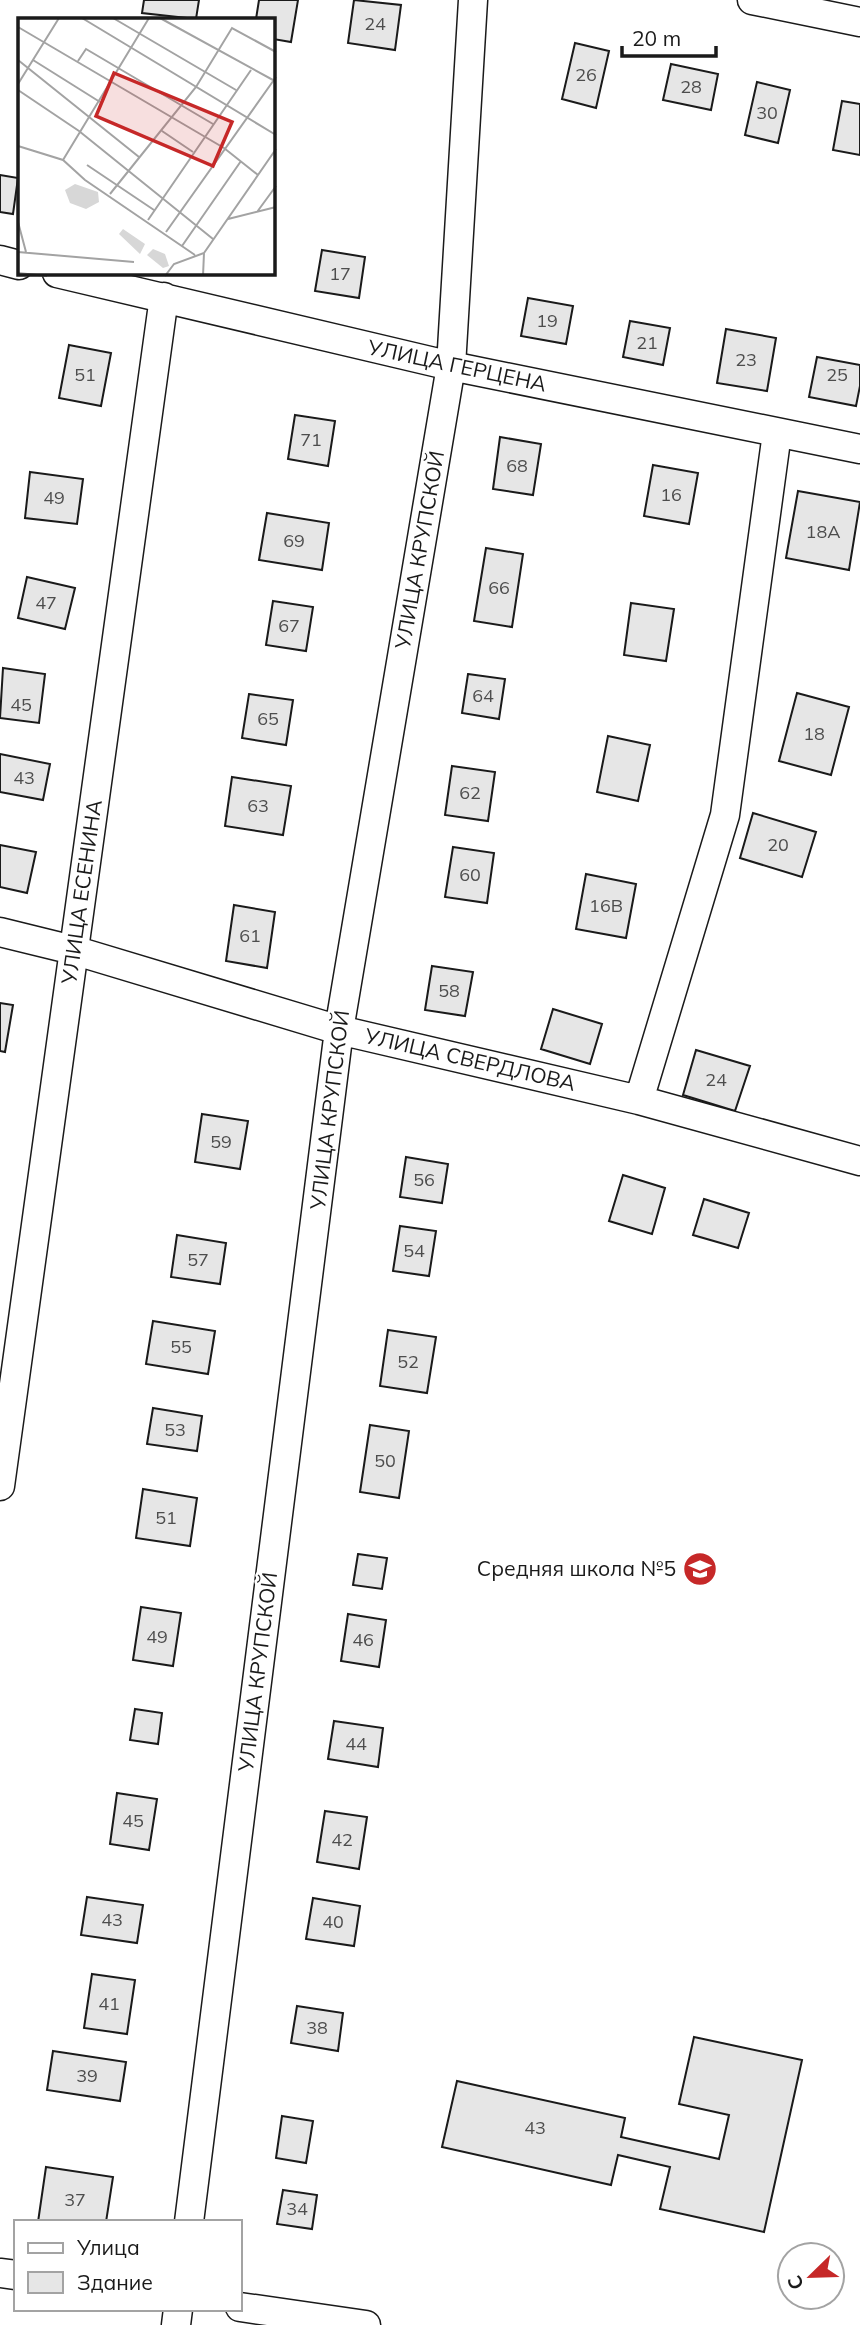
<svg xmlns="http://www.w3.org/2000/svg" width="860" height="2325" font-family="Mulish,sans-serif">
  <rect width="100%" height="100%" fill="#fff"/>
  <!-- building -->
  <path fill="#e6e6e6" stroke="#1a1a1a" stroke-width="2" d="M144 0H199L196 19 142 13Z
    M259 0H298L291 42 273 39V19H256Z
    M354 0 401 5 395 50 348 43Z
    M575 43 609 51 596 108 562 99Z
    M671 64 718 74 711 110 663 100Z
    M757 82 790 90 778 143 745 135Z
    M842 101 860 104V155L833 150Z
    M0 175 18 178 13 214 0 212Z
    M322 250 365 257 359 298 315 291Z
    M528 298 573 306 566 344 521 336Z
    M630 321 670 328 663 365 623 357Z
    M726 329 776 338 767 391 717 383Z
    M69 345 111 353 101 406 59 398Z
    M817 357 860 365V386L856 406 809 397Z
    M295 415 335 421 328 466 288 459Z
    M500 437 541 444 533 495 493 489Z
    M653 465 698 473 689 524 644 516Z
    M30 472 83 479 77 524 25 518Z
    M798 491 860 502 849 570 786 558Z
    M267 513 329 523 322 570 259 560Z
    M486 548 523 554 512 627 474 621Z
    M27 577 75 588 65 629 18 618Z
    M273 601 313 607 306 651 266 645Z
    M631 603 674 609 666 661 624 655Z
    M3 668 45 674 39 723 0 718Z
    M468 674 505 679 499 719 462 713Z
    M797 693 849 707 831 775 779 761Z
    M249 694 293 700 286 745 242 738Z
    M608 736 650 745 638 801 597 792Z
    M0 754 50 764 43 800 0 792Z
    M452 766 495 772 488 821 445 815Z
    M232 777 291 786 283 835 225 826Z
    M753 813 816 832 802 877 740 858Z
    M0 845 36 852 27 893 0 887Z
    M453 847 494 853 487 903 445 897Z
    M586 874 636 884 626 938 576 929Z
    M234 905 275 912 267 968 226 961Z
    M432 966 473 972 465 1016 425 1010Z
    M0 1003 13 1005 5 1052 0 1051Z
    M553 1009 602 1024 590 1064 541 1049Z
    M696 1050 750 1066 735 1111 683 1095Z
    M202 1114 248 1121 240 1169 195 1162Z
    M406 1157 448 1164 442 1203 400 1197Z
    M623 1175 665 1188 652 1234 609 1221Z
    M704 1199 749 1213 738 1248 693 1235Z
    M400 1226 436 1231 429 1276 393 1271Z
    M177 1235 226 1243 220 1284 171 1277Z
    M153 1321 215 1331 208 1374 146 1364Z
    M388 1330 436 1337 427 1393 380 1386Z
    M153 1408 202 1416 197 1451 147 1444Z
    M370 1425 409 1431 399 1498 360 1492Z
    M143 1489 197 1498 190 1546 136 1538Z
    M358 1554 387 1558 382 1589 353 1585Z
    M141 1607 181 1613 173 1666 133 1660Z
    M348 1614 386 1620 379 1667 341 1661Z
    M135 1709 162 1713 158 1744 130 1740Z
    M334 1721 383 1728 378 1767 328 1759Z
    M117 1793 157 1799 149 1850 110 1844Z
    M325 1811 367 1817 359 1869 317 1862Z
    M87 1897 143 1905 137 1943 81 1935Z
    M313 1898 360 1906 354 1946 306 1939Z
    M92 1974 135 1980 127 2034 84 2028Z
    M297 2006 343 2013 338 2051 291 2043Z
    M694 2037 802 2060 764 2232 660 2209 670 2167 618 2155 611 2185 442 2147 457 2081 625 2118 621 2137 719 2159 729 2115 679 2104Z
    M53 2051 126 2062 120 2101 47 2090Z
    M282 2116 313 2121 306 2163 276 2158Z
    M46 2167 113 2177 106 2222H38Z
    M283 2190 317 2195 312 2229 277 2224Z"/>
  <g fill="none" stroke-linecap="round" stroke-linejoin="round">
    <!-- minor casing -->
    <g stroke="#1a1a1a" stroke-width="31">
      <path id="minor" d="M752 0 860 22
        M0 260 19 265
        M57 273 451 366 860 449
        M0 932 73 950 339 1030 639 1100 860 1161
        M639 1100 725 815 777 433
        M0 1486 164 297
        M189 2222 339 1030 451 366 473 0
        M0 2273 16 2275
        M240 2307 366 2325
        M176 2325 178 2309"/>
    </g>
    <!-- minor -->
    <use href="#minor" stroke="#fff" stroke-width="28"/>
  </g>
  <!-- icons -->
  <defs>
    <g id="school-disc" transform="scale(1.75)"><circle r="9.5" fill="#c62828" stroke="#fff"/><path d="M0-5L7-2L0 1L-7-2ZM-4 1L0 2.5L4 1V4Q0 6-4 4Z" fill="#fff"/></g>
  </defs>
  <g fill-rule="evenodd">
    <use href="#school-disc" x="700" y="1569"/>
  </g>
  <g text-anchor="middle" stroke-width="5" stroke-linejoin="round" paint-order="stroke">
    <!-- number labels -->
    <g font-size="18" fill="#4d4d4d">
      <text x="375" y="30">24</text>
      <text x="586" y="81">26</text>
      <text x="691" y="93">28</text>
      <text x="767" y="119">30</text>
      <text x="340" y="280">17</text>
      <text x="547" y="327">19</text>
      <text x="647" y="349">21</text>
      <text x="746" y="366">23</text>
      <text x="85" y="381">51</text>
      <text x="837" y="381">25</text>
      <text x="311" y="446">71</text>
      <text x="517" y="472">68</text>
      <text x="671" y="501">16</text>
      <text x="54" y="504">49</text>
      <text x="823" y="538">18А</text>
      <text x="294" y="547">69</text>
      <text x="499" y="594">66</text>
      <text x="46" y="609">47</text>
      <text x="289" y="632">67</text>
      <text x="483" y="702">64</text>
      <text x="21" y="711">45</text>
      <text x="268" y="725">65</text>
      <text x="814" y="740">18</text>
      <text x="24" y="784">43</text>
      <text x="470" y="799">62</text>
      <text x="258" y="812">63</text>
      <text x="778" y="851">20</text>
      <text x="470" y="881">60</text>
      <text x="606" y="912">16В</text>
      <text x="250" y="942">61</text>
      <text x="449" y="997">58</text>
      <text x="716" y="1086">24</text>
      <text x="221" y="1148">59</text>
      <text x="424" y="1186">56</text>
      <text x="414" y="1257">54</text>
      <text x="198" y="1266">57</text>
      <text x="181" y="1353">55</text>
      <text x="408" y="1368">52</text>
      <text x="175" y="1436">53</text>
      <text x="385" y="1467">50</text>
      <text x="166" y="1524">51</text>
      <text x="157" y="1643">49</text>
      <text x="363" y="1646">46</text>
      <text x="356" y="1750">44</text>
      <text x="133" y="1827">45</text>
      <text x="342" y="1846">42</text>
      <text x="112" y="1926">43</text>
      <text x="333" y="1928">40</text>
      <text x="109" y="2010">41</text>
      <text x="317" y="2034">38</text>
      <text x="87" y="2082">39</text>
      <text x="535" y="2134">43</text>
      <text x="75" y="2206">37</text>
      <text x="297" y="2215">34</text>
    </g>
    <!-- street labels -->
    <g font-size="21" fill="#1a1a1a" stroke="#fff">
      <text transform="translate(457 366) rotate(12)" y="7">УЛИЦА ГЕРЦЕНА</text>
      <text transform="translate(420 550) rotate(-80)" y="7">УЛИЦА КРУПСКОЙ</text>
      <text transform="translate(82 892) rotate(-82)" y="7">УЛИЦА ЕСЕНИНА</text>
      <text transform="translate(470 1060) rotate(13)" y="7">УЛИЦА СВЕРДЛОВА</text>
      <text transform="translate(330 1110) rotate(-83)" y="7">УЛИЦА КРУПСКОЙ</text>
      <text transform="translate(258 1672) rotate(-83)" y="7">УЛИЦА КРУПСКОЙ</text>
    </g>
    <!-- poi labels -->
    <g font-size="21" fill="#1a1a1a" stroke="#fff" text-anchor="end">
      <text x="676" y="1576">Средняя школа №5</text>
    </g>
  </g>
  <!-- overview -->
  <g transform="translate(18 18)">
    <rect width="257" height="257" fill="#fff"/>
    <path d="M57 166 80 174 81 184 68 191 52 185 47 172ZM105 211 127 226 122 236 101 216ZM135 231 147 236 151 248 145 250 129 237Z" fill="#d7d7d7"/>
    <path fill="none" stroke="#a3a3a3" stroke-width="2" d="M64 0 258 117M95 0 218 72M142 0 255 62M0 9 206 130 240 157M0 42 121 139M15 42 82 84M60 43 68 31 195 106M0 66 41 0M0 72 61 113 195 221M144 113 175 134M0 128 45 142 67 162 177 237M45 142 131 0M69 147 136 192M92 176 178 69 214 10 258 34M239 194 258 168M210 201 258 189M130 202 233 52M0 204 8 234M148 214 258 59M164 228 223 143M0 234 116 244M0 255 29 258M147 258 156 246 186 235 258 131M185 258 186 235"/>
    <path fill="#c62828" fill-opacity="0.15" stroke="#c62828" stroke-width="3.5" d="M96 55 214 104 195 148 78 98Z"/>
    <rect width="257" height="257" fill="none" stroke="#1a1a1a" stroke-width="3.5"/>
  </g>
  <!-- legend -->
  <rect x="14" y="2220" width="228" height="91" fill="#ffffff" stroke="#a3a3a3" stroke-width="2"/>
  <rect x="28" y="2243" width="35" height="10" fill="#ffffff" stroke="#a3a3a3" stroke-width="2"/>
  <text x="77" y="2255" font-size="21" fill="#1a1a1a">Улица</text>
  <rect x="28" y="2272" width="35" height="21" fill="#e6e6e6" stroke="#a3a3a3" stroke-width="2"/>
  <text x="77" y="2290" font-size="21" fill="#1a1a1a">Здание</text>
  <!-- north arrow -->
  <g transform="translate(811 2276) rotate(247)"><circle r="33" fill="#ffffff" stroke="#a3a3a3" stroke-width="2"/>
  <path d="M0-5L12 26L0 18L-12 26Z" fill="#c62828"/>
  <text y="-10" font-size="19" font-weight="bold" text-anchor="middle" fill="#1a1a1a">С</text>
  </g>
  <!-- scale -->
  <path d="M622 46v10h94v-10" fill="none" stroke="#1a1a1a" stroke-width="3.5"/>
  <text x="632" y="46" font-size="21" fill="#1a1a1a" stroke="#ffffff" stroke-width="5" paint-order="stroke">20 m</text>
</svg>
